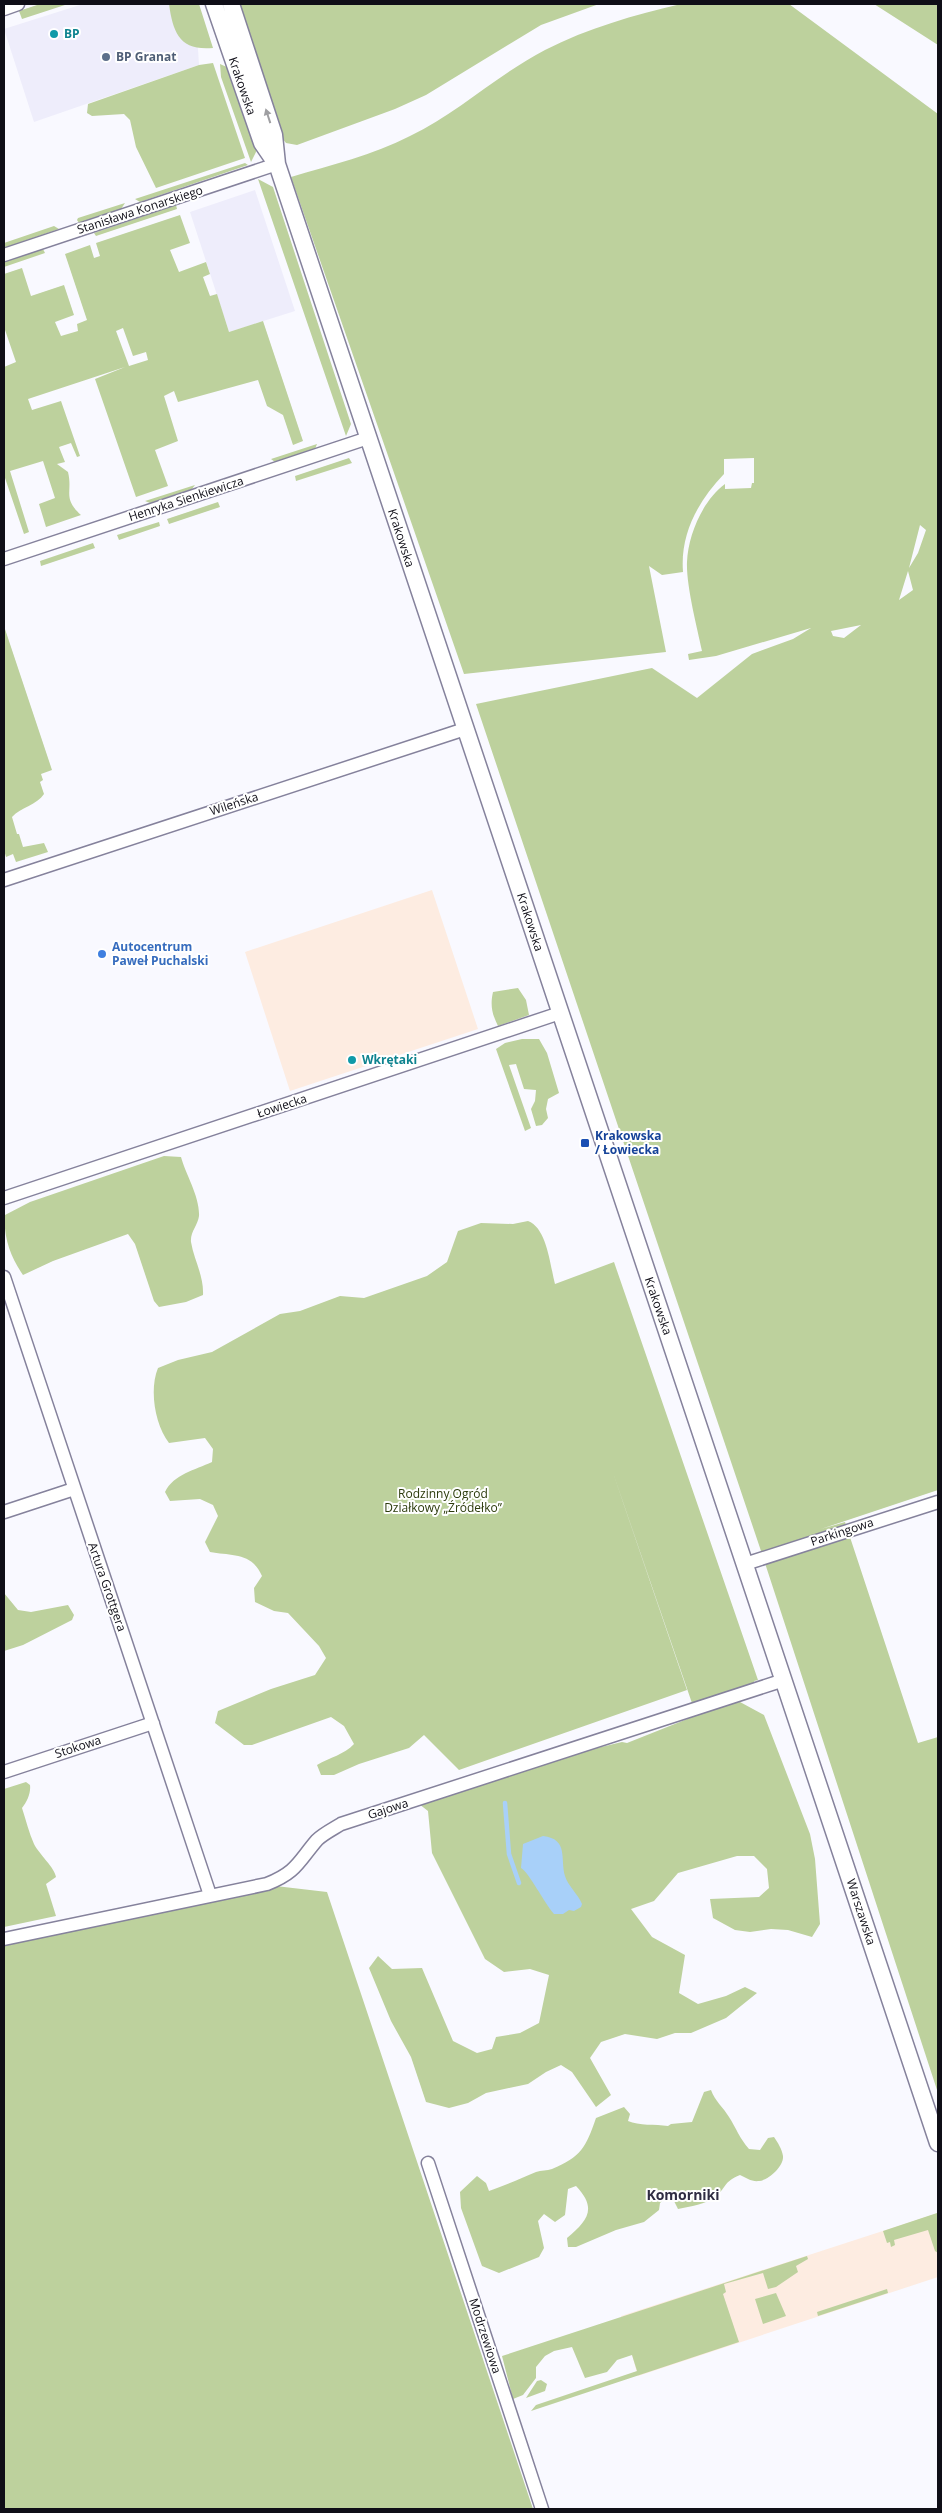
<svg xmlns="http://www.w3.org/2000/svg" width="942" height="2513" font-family="'Open Sans',sans-serif">
  <rect width="100%" height="100%" fill="#f9f9ff"/>
  <!-- built -->
  <path fill="#eeedfb" d="M83 4H185L198 49 199 65 34 122 4 29Z
    M255 190 295 311 229 332 190 212Z"/>
  <!-- industrial -->
  <path fill="#fdece1" d="M432 890 478 1029 290 1091 245 952Z
    M935 2214 938 2223V2277L638 2376 621 2316Z"/>
  <!-- green -->
  <path fill="#bdd19d" fill-rule="evenodd" d="M40 4H68L22 19 19 11Z
    M169 4H199L213 48C180 51 173 33 169 4Z
    M238 4H599L541 25 426 95 395 109 297 145 286 143 282 138Z
    M681 4H789L938 114V1490L821 1529 845 1522 918 1743 938 1737V2093L760 1548 476 704 652 668 697 698 752 654 793 639 811 628 716 656 689 660 688 654 702 651C697 627 686 585 687 562 688 535 703 500 725 484V489L751 488 752 483H754V458L724 459V474C698 501 680 534 683 572L662 575 649 566 666 652 464 674 291 177C331 165 373 155 410 136 458 113 497 75 545 50 588 28 634 15 681 4ZM920 525 926 530 918 553 909 568ZM908 571 913 590 899 600ZM861 625 844 638 833 636 831 631Z
    M874 4H938V45Z
    M213 63 245 158 156 188 136 147 130 120 124 114 92 116 87 113 88 104 199 65Z
    M220 64 229 68 257 144 256 152 251 162 221 77Z
    M245 163 248 165 140 202 135 199Z
    M258 179 273 187 351 424 346 436Z
    M125 203 121 209 79 223 77 220 78 218Z
    M176 205 177 209 96 236 94 233Z
    M180 215 190 243 170 250 179 272 206 262 210 274 203 277 210 296 217 294 229 332 263 321 303 441 293 445 283 415 267 406 258 380 178 402 174 391 164 396 178 441 155 450 168 486 136 497 95 379 125 367 28 399 32 410 61 401 80 456 77 457 71 443 59 447 65 462 57 464 68 472C73 492 62 498 81 515L46 527 39 504 55 498 43 461 10 471 29 532 24 534 4 475V367L16 362 4 327V274L22 268 31 296 64 285 74 315 55 322 61 336 78 331 77 324 87 320 65 254 90 245 94 258 100 256 96 243ZM123 328 133 356 146 352 148 360 129 366 116 331Z
    M54 226 59 229 4 248V243Z
    M43 249 45 253 4 267V262Z
    M317 444 315 449 275 462 271 459Z
    M349 458 352 463 296 481 295 476Z
    M195 485 192 489 150 503 145 501Z
    M218 502 220 507 169 524 167 519Z
    M159 522 160 526 119 540 117 535Z
    M93 543 95 548 41 566 40 561Z
    M4 626 52 770 41 774 43 780 40 782 44 794C37 805 21 807 12 817L17 834H19L23 847 44 843 48 852 16 862 13 854 6 857 4 850Z
    M518 988 526 1000 529 1015 498 1026C492 1014 490 1005 493 992Z
    M522 1039H539L547 1053 559 1093 548 1099 546 1109 548 1118 542 1125 536 1126 531 1109 535 1101 536 1090 524 1089 516 1064 509 1065 531 1128 525 1131 496 1049 505 1043Z
    M164 1156 181 1157C186 1175 200 1197 199 1216 198 1225 190 1232 191 1242 194 1260 204 1276 203 1295L186 1302 159 1307 154 1301 135 1244 128 1234 53 1261 23 1275C11 1258 3 1237 5 1215L30 1202Z
    M528 1221C547 1228 550 1265 555 1284L614 1262 758 1680 754 1681 756 1688 694 1709 611 1467 687 1690 459 1770 424 1735 409 1748 359 1764 334 1775H321L317 1765C330 1757 344 1755 354 1744L344 1726 331 1717 252 1745H244L215 1723 218 1711 271 1689 315 1675 326 1658 319 1646 288 1613 274 1611 255 1602 254 1588 262 1576C252 1552 231 1556 210 1552L205 1542 218 1516 213 1505 200 1499 170 1501 165 1492C174 1474 195 1470 212 1462L213 1449 205 1438 169 1443C155 1425 149 1390 158 1368L178 1360 212 1352 280 1314 300 1311 340 1296 364 1298 427 1276 447 1262 458 1231 481 1223 513 1224Z
    M4 1593 18 1610 31 1612 68 1605 74 1615 72 1620 23 1645 4 1651Z
    M740 1702 764 1715 810 1834 815 1859 820 1924 812 1937 788 1930 771 1929 750 1932 735 1930 713 1918 710 1899 759 1897 769 1888 767 1869 754 1856H737L678 1873 654 1901 631 1909 652 1937 685 1955 679 1993 698 2004 726 1996 745 1987 757 1993 726 2018 691 2033H675L657 2039 625 2034 601 2042 590 2058 611 2095 596 2107 572 2072 561 2065 546 2072 528 2084 486 2093 468 2103 449 2108 426 2102 411 2057 391 2021 369 1968 378 1956 392 1969 422 1968 453 2041 477 2053 492 2049 496 2037 520 2033 539 2023 549 1975 530 1969 504 1972 485 1959 432 1853 428 1811 419 1804 593 1749 622 1742 627 1743 720 1706Z
    M26 1782 30 1785C31 1793 27 1802 22 1808 26 1820 29 1833 34 1844 39 1854 55 1868 56 1877L46 1884 56 1916 4 1927V1789Z
    M267 1885 327 1892 533 2509H4V1940Z
    M711 2090C715 2101 723 2107 729 2117 736 2128 740 2139 749 2149L760 2150 768 2138 774 2137C778 2143 782 2149 783 2156 784 2166 769 2180 759 2181 752 2182 746 2178 740 2175 723 2182 727 2187 716 2196 705 2205 691 2206 678 2209L674 2201 666 2197 660 2203 659 2210 644 2222 616 2230 576 2247H568L567 2238C587 2221 598 2209 576 2186L568 2189 565 2215 555 2222 544 2214 538 2221 544 2248 539 2257 499 2273 482 2266 461 2208 460 2192 477 2176 486 2183 489 2191C506 2185 520 2179 536 2172 541 2170 547 2171 552 2169 581 2157 586 2147 596 2118L624 2107 630 2114 628 2121C639 2126 655 2124 668 2126L671 2124 692 2122 704 2092Z
    M937 2213 938 2253 935 2251 928 2230 894 2240 895 2245 891 2247 890 2242 887 2243 883 2231Z
    M807 2256 808 2259 796 2266 798 2272 776 2287 768 2289 763 2273 724 2284 726 2292 723 2294 739 2342 531 2411 536 2405 637 2371 632 2355 617 2360 607 2372 585 2378 572 2347 554 2351 545 2356 536 2367V2378L523 2395 513 2399 502 2356Z
    M887 2289 888 2293 818 2316 817 2312Z
    M776 2293 786 2316 763 2324 755 2299Z
    M541 2380 547 2384 545 2391 526 2398 537 2381Z"/>
  <!-- water -->
  <path fill="#a8d0f9" d="M543 1836C569 1839 560 1859 565 1876 568 1886 578 1894 582 1904L581 1907 574 1911 569 1910 563 1914H554C545 1904 528 1871 521 1868L523 1844Z"/>
  <g fill="none" stroke-linecap="round" stroke-linejoin="round">
    <!-- stream -->
    <path stroke="#a8d0f9" stroke-width="4.5" d="M505 1803 509 1854 519 1883"/>
    <!-- minor casing -->
    <g stroke="#85829c" stroke-width="15">
      <path id="minor" d="M4 9 18 4
        M4 255 277 164
        M4 559 368 438
        M4 880 465 729
        M4 1198 560 1013
        M4 1277 210 1895
        M4 1512 74 1489
        M745 1564 938 1502
        M4 1772 153 1723
        M4 1939 267 1884C297 1872 298 1862 317 1840 323 1834 333 1829 341 1824L784 1680
        M428 2163 542 2509"/>
    </g>
    <!-- tertiary casing -->
    <g stroke="#85829c" stroke-width="19">
      <path id="tertiary" d="M214 4 262 143 275 162
        M231 4 274 135 277 164 938 2143"/>
    </g>
    <!-- minor -->
    <use href="#minor" stroke="#fff" stroke-width="12"/>
    <!-- tertiary -->
    <use href="#tertiary" stroke="#fff" stroke-width="16"/>
  </g>
  <!-- one-way arrows -->
  <defs><path id="oneway-solid" d="M-6-.8H1V-3.2L6.5 0L1 3.2V.8H-6Z" transform="scale(1.25)"/></defs>
  <use fill="#9f9fa2" href="#oneway-solid" transform="translate(268 116) rotate(-108)"/>
  <!-- markers -->
  <g fill="#0f9aa8" stroke="#fff" stroke-width="2">
    <circle cx="54" cy="34" r="5"/>
    <circle cx="352" cy="1060" r="5"/>
  </g>
  <circle fill="#5c6f8a" stroke="#fff" stroke-width="2" cx="106" cy="57" r="5"/>
  <circle fill="#3f7fe0" stroke="#fff" stroke-width="2" cx="102" cy="954" r="5"/>
  <rect fill="#1a4fb4" stroke="#fff" stroke-width="2" x="580" y="1138" width="10" height="10" rx="2.5"/>
  <g text-anchor="middle" stroke-width="4" stroke-linejoin="round" paint-order="stroke">
    <!-- culture labels -->
    <g font-size="12" font-weight="bold" fill="#0d838f" stroke="#fff" text-anchor="start">
      <text x="64" y="38">BP</text>
      <text x="362" y="1064">Wkrętaki</text>
    </g>
    <!-- service labels -->
    <g font-size="12" font-weight="bold" fill="#4e5e75" stroke="#fff" text-anchor="start">
      <text x="116" y="61">BP Granat</text>
    </g>
    <!-- street labels -->
    <g font-size="12" fill="#0f0e17" stroke="#fff">
      <text transform="translate(242 86) rotate(71)" y="4">Krakowska</text>
      <text transform="translate(140 210) rotate(-18)" y="4">Stanisława Konarskiego</text>
      <text transform="translate(186 499) rotate(-18)" y="4">Henryka Sienkiewicza</text>
      <text transform="translate(401 538) rotate(72)" y="4">Krakowska</text>
      <text transform="translate(234 804) rotate(-18)" y="4">Wileńska</text>
      <text transform="translate(530 922) rotate(72)" y="4">Krakowska</text>
      <text transform="translate(282 1106) rotate(-18)" y="4">Łowiecka</text>
      <text transform="translate(658 1306) rotate(71)" y="4">Krakowska</text>
      <text transform="translate(842 1532) rotate(-18)" y="4">Parkingowa</text>
      <text transform="translate(107 1587) rotate(71)" y="4">Artura Grottgera</text>
      <text transform="translate(78 1747) rotate(-18)" y="4">Stokowa</text>
      <text transform="translate(388 1809) rotate(-18)" y="4">Gajowa</text>
      <text transform="translate(861 1912) rotate(72)" y="4">Warszawska</text>
      <text transform="translate(485 2336) rotate(72)" y="4">Modrzewiowa</text>
    </g>
    <!-- shop labels -->
    <g font-size="12" font-weight="bold" fill="#366cbe" stroke="#fff" text-anchor="start">
      <text x="112" y="951">Autocentrum<tspan x="112" dy="14">Paweł Puchalski</tspan></text>
    </g>
    <!-- transit labels -->
    <g font-size="12" font-weight="bold" fill="#164399" stroke="#fff" text-anchor="start">
      <text x="595" y="1140">Krakowska<tspan x="595" dy="14">/ Łowiecka</tspan></text>
    </g>
    <!-- park labels -->
    <g font-size="12" fill="#2c3b0c" stroke="#fff">
      <text x="443" y="1498">Rodzinny Ogród<tspan x="443" dy="14">Działkowy „Źródełko”</tspan></text>
    </g>
    <!-- neighbourhood labels -->
    <g font-size="14" font-weight="bold" fill="#2f2c42" stroke="#fff">
      <text x="683" y="2200">Komorniki</text>
    </g>
  </g>
  <!-- border -->
  <rect width="942" height="2513" fill="none" stroke="#0f0e17" stroke-width="10"/>
</svg>
